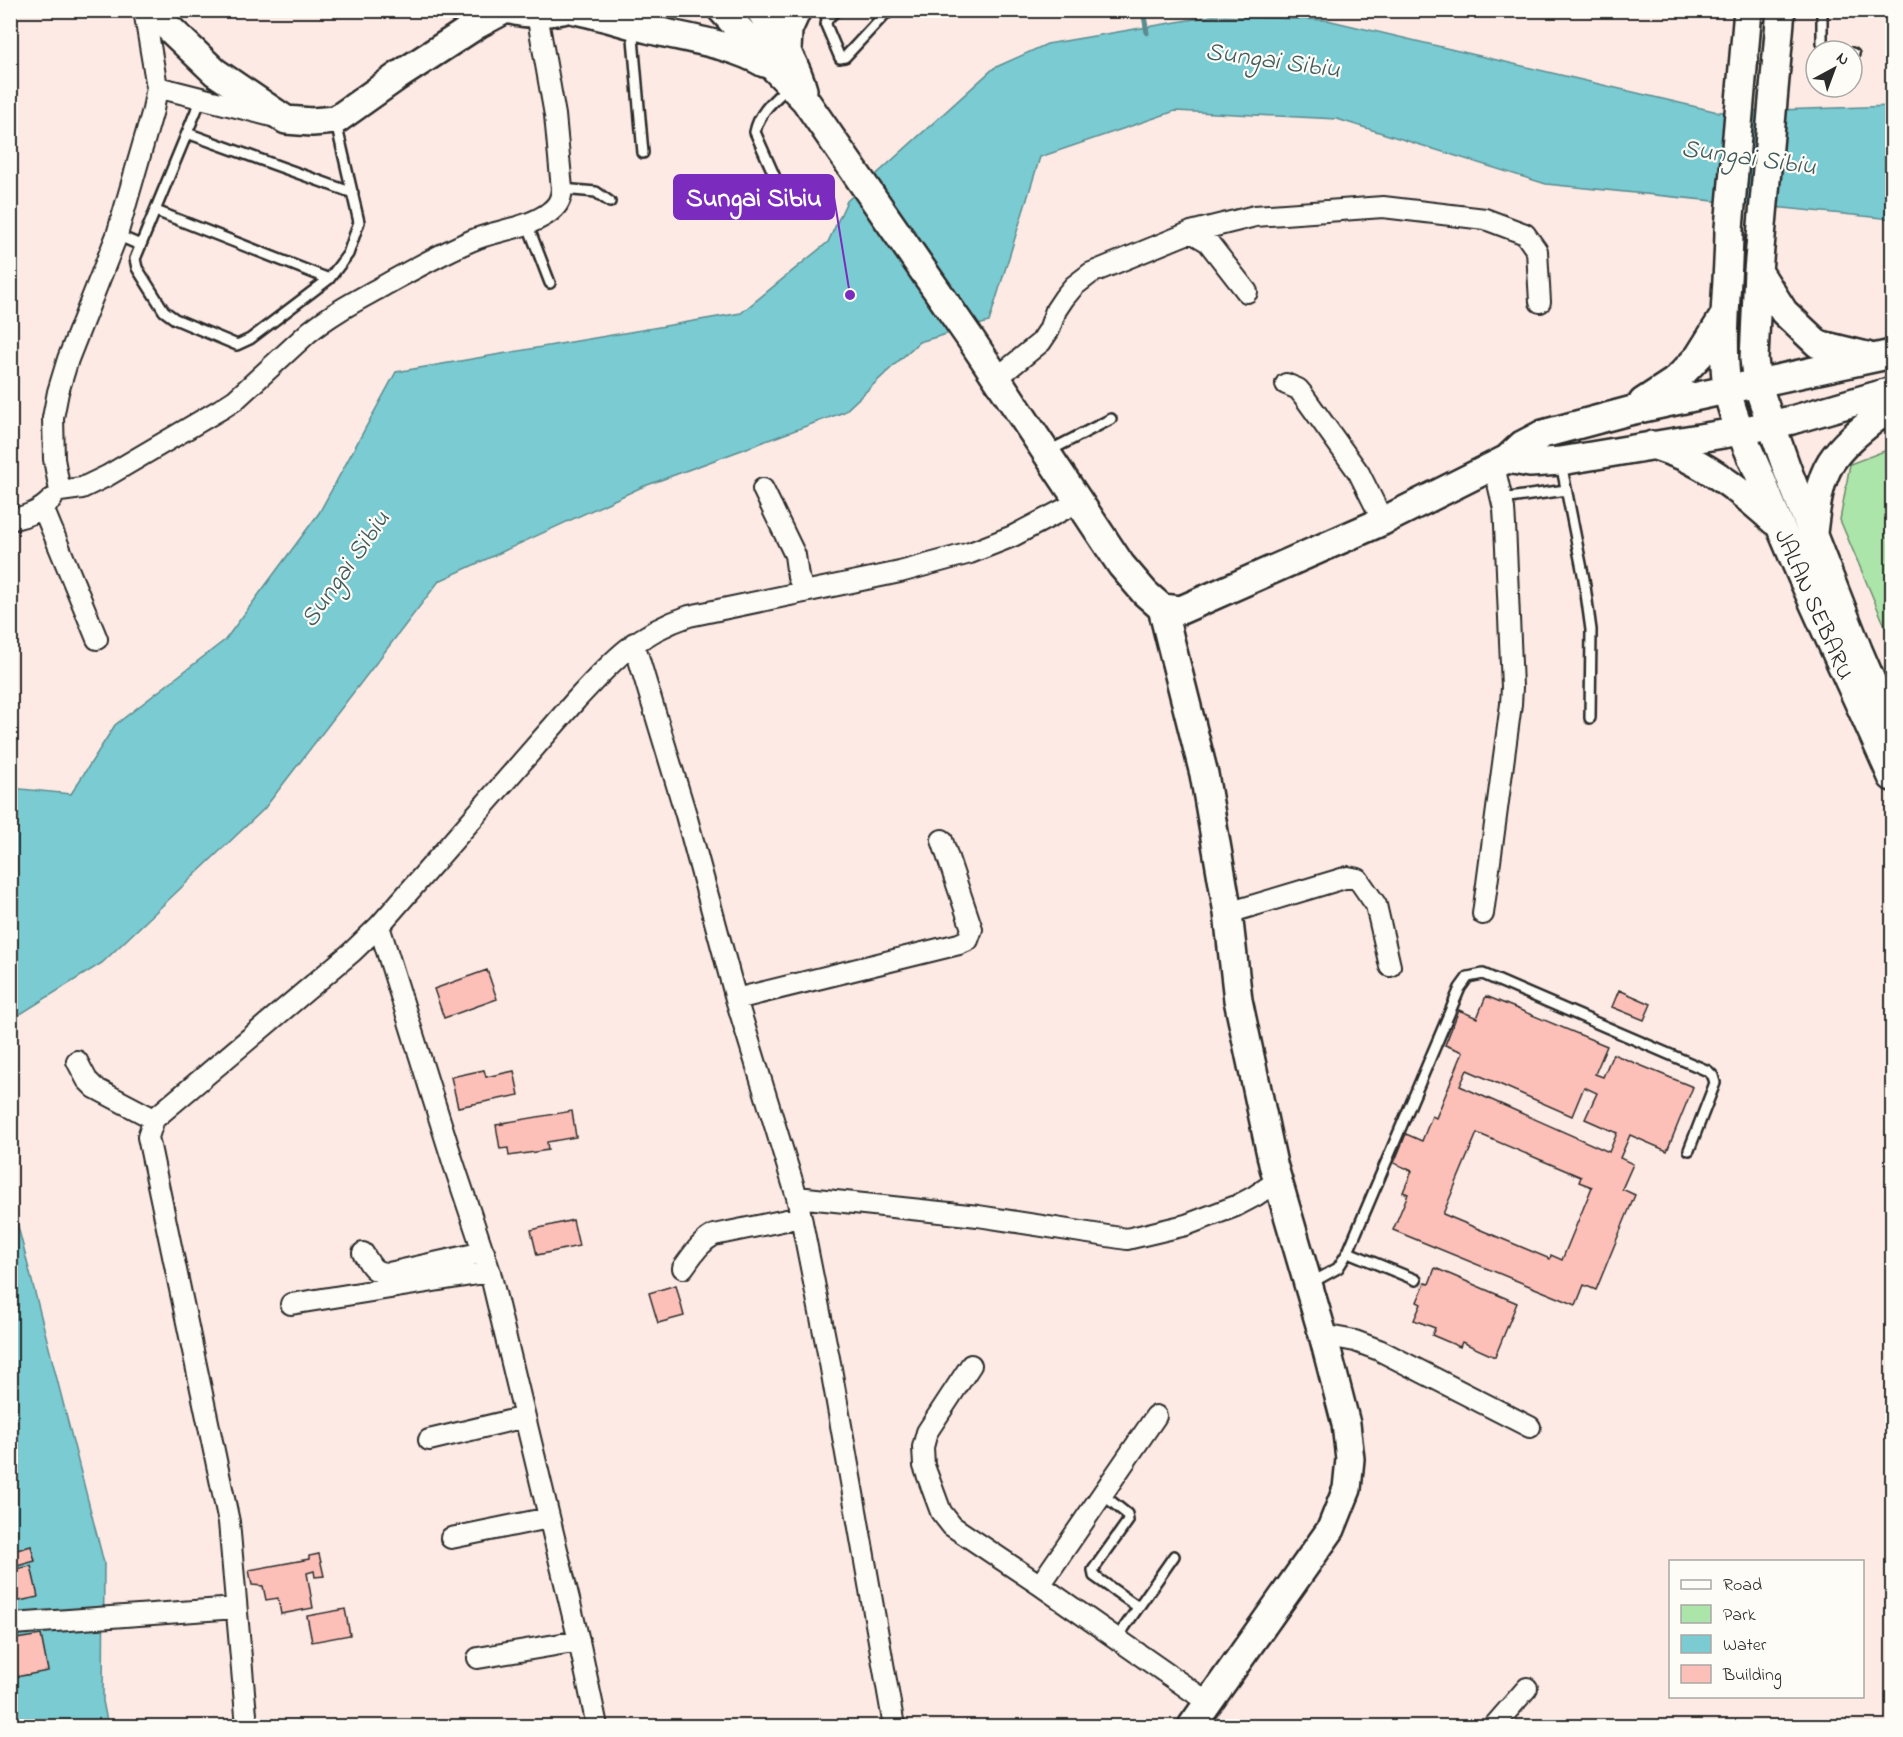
<svg xmlns="http://www.w3.org/2000/svg" width="1903" height="1737" font-family="'Indie Flower',sans-serif">
  <rect width="100%" height="100%" fill="#fdeae4"/>
  <filter id="ink" filterUnits="userSpaceOnUse"><feTurbulence type="fractalNoise" baseFrequency=".0167" numOctaves="2"/><feDisplacementMap in="SourceGraphic" scale="12" xChannelSelector="R" yChannelSelector="G"/><feConvolveMatrix kernelMatrix="1 2 1 2 8 2 1 2 1" color-interpolation-filters="sRGB"/></filter>
  <g filter="url(#ink)">
    <!-- green -->
    <path fill="#abe5a9" stroke="#6b886a" stroke-width="1.5" d="M1892 448V639L1882 619 1840 520 1850 464Z"/>
    <!-- water -->
    <path fill="#7acbd2" stroke="#5a8b8f" stroke-width="1.5" d="M1212 16 1327 20 1718 112 1892 106V219L1546 184 1337 119 1175 111 1040 157 989 322 919 342 844 412 642 487 439 581 264 809 102 963 11 1020V788L71 794 115 725 225 640 319 513 396 372 741 313 828 242 847 201 994 68 1047 44Z
      M10 1195 104 1563 103 1701 108 1726H11Z"/>
    <g fill="none" stroke-linecap="round" stroke-linejoin="round">
      <!-- stream -->
      <path stroke="#5a8b8f" stroke-width="5" d="M1143 10 1147 33"/>
    </g>
    <!-- building -->
    <path fill="#fcc0b8" stroke="#2b2b2b" stroke-width="1.5" fill-rule="evenodd" d="M487 970 497 999 444 1018 434 989Z
      M1619 990 1651 1004 1644 1020 1612 1007Z
      M1486 996 1607 1046 1595 1074 1603 1077 1613 1054 1693 1087 1667 1151 1630 1135 1620 1158 1633 1164 1622 1189 1635 1195 1596 1290 1584 1285 1576 1305 1393 1230 1408 1194 1403 1192 1412 1171 1394 1163 1406 1134 1422 1141 1432 1116 1436 1118 1463 1052 1445 1045 1459 1010 1477 1018ZM1467 1070 1572 1116 1584 1087 1597 1093 1585 1119 1617 1133 1609 1152 1460 1086ZM1477 1133 1581 1177 1579 1182 1592 1187 1562 1260 1551 1255 1550 1259 1443 1214Z
      M484 1070 486 1077 514 1071 519 1095 458 1107 451 1077Z
      M572 1111 576 1137 547 1142 548 1150 509 1156 508 1148 500 1149 496 1125 503 1124 502 1123Z
      M573 1220 579 1246 537 1255 531 1230Z
      M1435 1268 1517 1303 1495 1357 1462 1342 1460 1347 1432 1335 1435 1328 1414 1320 1421 1304 1417 1302 1425 1283 1429 1284Z
      M676 1285 684 1316 658 1323 649 1293Z
      M31 1546 35 1561 10 1568V1552Z
      M319 1554 324 1576 315 1577 314 1571 307 1573 313 1608 281 1614 278 1598 266 1600 263 1586 252 1585 249 1570 309 1559V1556Z
      M31 1566 38 1597 10 1603V1570Z
      M345 1609 350 1635 312 1642 307 1616Z
      M41 1635 48 1671 10 1678V1640Z"/>
    <g fill="none" stroke-linecap="round" stroke-linejoin="round">
      <!-- lane casing -->
      <g stroke="#2b2b2b" stroke-width="14">
        <path id="lane" d="M837 10 827 19 826 25 840 58 845 57 885 14 894 10
          M1822 10V43L1830 51
          M632 27 643 153
          M1852 53 1854 54
          M788 87C773 101 759 112 755 132L790 211
          M201 99 135 259 137 268 164 311 175 319 237 345 250 339 329 279 348 254 359 222 336 123
          M187 133 353 193
          M562 189 596 192 610 202
          M156 211 329 279
          M527 223 550 283
          M117 235 140 245
          M1049 451 1111 419
          M1561 463 1584 579 1591 630 1590 718
          M1502 499 1566 490
          M1348 1252 1416 1280
          M1311 1283 1338 1268 1348 1252 1460 988 1468 977 1483 974 1708 1071 1713 1076 1715 1083 1689 1150
          M1102 1494 1127 1514 1128 1521 1093 1570 1094 1576 1138 1607
          M1117 1638 1174 1556"/>
      </g>
      <!-- street casing -->
      <g stroke="#2b2b2b" stroke-width="24">
        <path id="street" d="M144 10 157 87 153 110 117 235 68 359 58 392 53 418 54 459 60 491 82 488 107 476 221 409 235 400 309 332C332 313 358 300 383 286 414 269 445 251 478 238 500 230 526 228 547 214 557 207 561 201 562 189L555 115 537 14
          M157 87 272 116
          M1191 232 1208 242 1247 292
          M997 378 1041 342 1049 330 1056 310 1064 298 1074 286 1091 273 1191 232 1255 216 1383 207 1485 219 1525 234 1537 251 1540 302
          M1286 384 1298 389 1303 395 1359 473 1383 521
          M763 489 795 555 798 577 805 591
          M43 508 97 639
          M10 520C27 516 40 512 52 499
          M634 643 686 815 736 999 797 1197 830 1363 894 1726
          M1228 913 1348 877 1358 879 1376 905 1390 966
          M1483 914 1511 704 1512 687 1505 525 1504 509 1494 466
          M379 926 453 1162 490 1272 579 1641 597 1726
          M736 999 959 944 968 940 972 929 942 840
          M77 1061 87 1080 95 1088 154 1119
          M797 1197 978 1216 1127 1239 1186 1225 1236 1206 1255 1196 1277 1181
          M363 1253C371 1265 372 1273 389 1273L484 1252
          M683 1268C692 1256 700 1242 714 1235L801 1217
          M291 1304 490 1272
          M1323 1335 1355 1341 1379 1350 1530 1427
          M971 1365 927 1432 923 1447 924 1466 941 1512 952 1526 1040 1585 1209 1703
          M429 1440 525 1417
          M451 1538 549 1518
          M1040 1585 1156 1416
          M13 1624 236 1608
          M478 1658 579 1641
          M247 1726 229 1522 148 1137 154 1119 352 952 379 926 576 700C612 661 636 634 689 616L900 572 970 553 1013 536 1078 502
          M1494 1726 1527 1688"/>
      </g>
      <!-- secondary casing -->
      <g stroke="#2b2b2b" stroke-width="32">
        <path id="secondary" d="M150 10 215 72 286 120 312 122 336 120 398 76 478 24 504 10
          M511 10C529 15 545 13 563 10
          M575 10C601 15 626 24 652 30 689 39 731 44 764 63
          M722 10 776 70 805 100 972 341 1121 565 1145 593 1162 608 1204 774 1228 913 1238 1000 1273 1164 1323 1335 1346 1424 1350 1459 1347 1489 1331 1529 1192 1726
          M760 10C777 36 795 60 803 90
          M1748 10 1729 228C1729 281 1720 334 1727 387 1731 416 1751 454 1762 481 1801 582 1849 678 1892 777
          M1781 10 1758 271 1754 359 1757 384 1787 469 1858 650 1892 729
          M787 51 788 30 797 10
          M1758 271 1784 312 1818 344 1867 356
          M1643 402 1675 381 1699 356 1724 316
          M1652 445C1664 449 1676 453 1687 458 1719 474 1748 497 1774 521
          M1507 459 1530 463 1561 461 1741 431 1792 420 1892 391
          M1813 533C1816 509 1818 483 1831 462 1846 439 1872 422 1892 405
          M1162 608 1181 610 1383 521 1507 459 1522 445 1543 434 1629 411 1892 354"/>
      </g>
      <!-- lane -->
      <use href="#lane" stroke="#fdfcf7" stroke-width="9"/>
      <!-- street -->
      <use href="#street" stroke="#fdfcf7" stroke-width="20"/>
      <!-- secondary -->
      <use href="#secondary" stroke="#fdfcf7" stroke-width="27"/>
    </g>
  </g>
  <g text-anchor="middle" stroke-width="4.5" stroke-linejoin="round" paint-order="stroke">
    <!-- street labels -->
    <g font-size="24" fill="#2b2b2b" stroke="#fdfcf7">
      <text transform="translate(1815 604) rotate(66)" y="8">JALAN SEBARU</text>
    </g>
    <!-- water labels -->
    <g font-size="26" font-style="italic" fill="#435b5d" stroke="#fdfcf7">
      <text transform="translate(1273 59) rotate(8)" y="9">Sungai Sibiu</text>
      <text transform="translate(1749 156) rotate(8)" y="9">Sungai Sibiu</text>
      <text transform="translate(344 568) rotate(-55)" y="9">Sungai Sibiu</text>
    </g>
  </g>
  <!-- callouts -->
  <path fill="none" stroke="#7b2cbf" stroke-width="2" d="M850 295L834 197"/>
  <circle fill="#7b2cbf" stroke="#fdfcf7" stroke-width="2" cx="850" cy="295" r="6"/>
  <rect fill="#7b2cbf" stroke="#7b2cbf" stroke-width="2" x="674" y="175" width="160" height="44" rx="6"/>
  <g font-size="26" text-anchor="middle" font-weight="bold" fill="#fff">
    <text x="754" y="206">Sungai Sibiu</text>
  </g>
  <!-- margin -->
  <rect width="1903" height="1737" fill="none" stroke="#fdfcf7" stroke-width="36"/>
  <rect x="18" y="18" width="1867" height="1701" fill="none" stroke="#2b2b2b" stroke-width="2" filter="url(#ink)"/>
  <!-- legend -->
  <rect x="1669" y="1560" width="195" height="138" fill="#fdfcf7" stroke="#a9a8a5" stroke-width="1.5"/>
  <rect x="1681" y="1580" width="30" height="9" fill="#fdfcf7" stroke="#a9a8a5" stroke-width="1.5"/>
  <text x="1723" y="1590" font-size="18" fill="#2b2b2b">Road</text>
  <rect x="1681" y="1605" width="30" height="18" fill="#abe5a9" stroke="#a9a8a5" stroke-width="1.5"/>
  <text x="1723" y="1620" font-size="18" fill="#2b2b2b">Park</text>
  <rect x="1681" y="1635" width="30" height="18" fill="#7acbd2" stroke="#a9a8a5" stroke-width="1.5"/>
  <text x="1723" y="1650" font-size="18" fill="#2b2b2b">Water</text>
  <rect x="1681" y="1665" width="30" height="18" fill="#fcc0b8" stroke="#a9a8a5" stroke-width="1.5"/>
  <text x="1723" y="1680" font-size="18" fill="#2b2b2b">Building</text>
  <!-- north arrow -->
  <g transform="translate(1834 69) rotate(41)"><circle r="28" fill="#fdfcf7" stroke="#a9a8a5" stroke-width="1.5"/>
  <path d="M0-4.5L10 22L0 15L-10 22Z" fill="#2b2b2b"/>
  <text y="-9" font-size="16" font-weight="bold" text-anchor="middle" fill="#2b2b2b">N</text>
  </g>
</svg>
